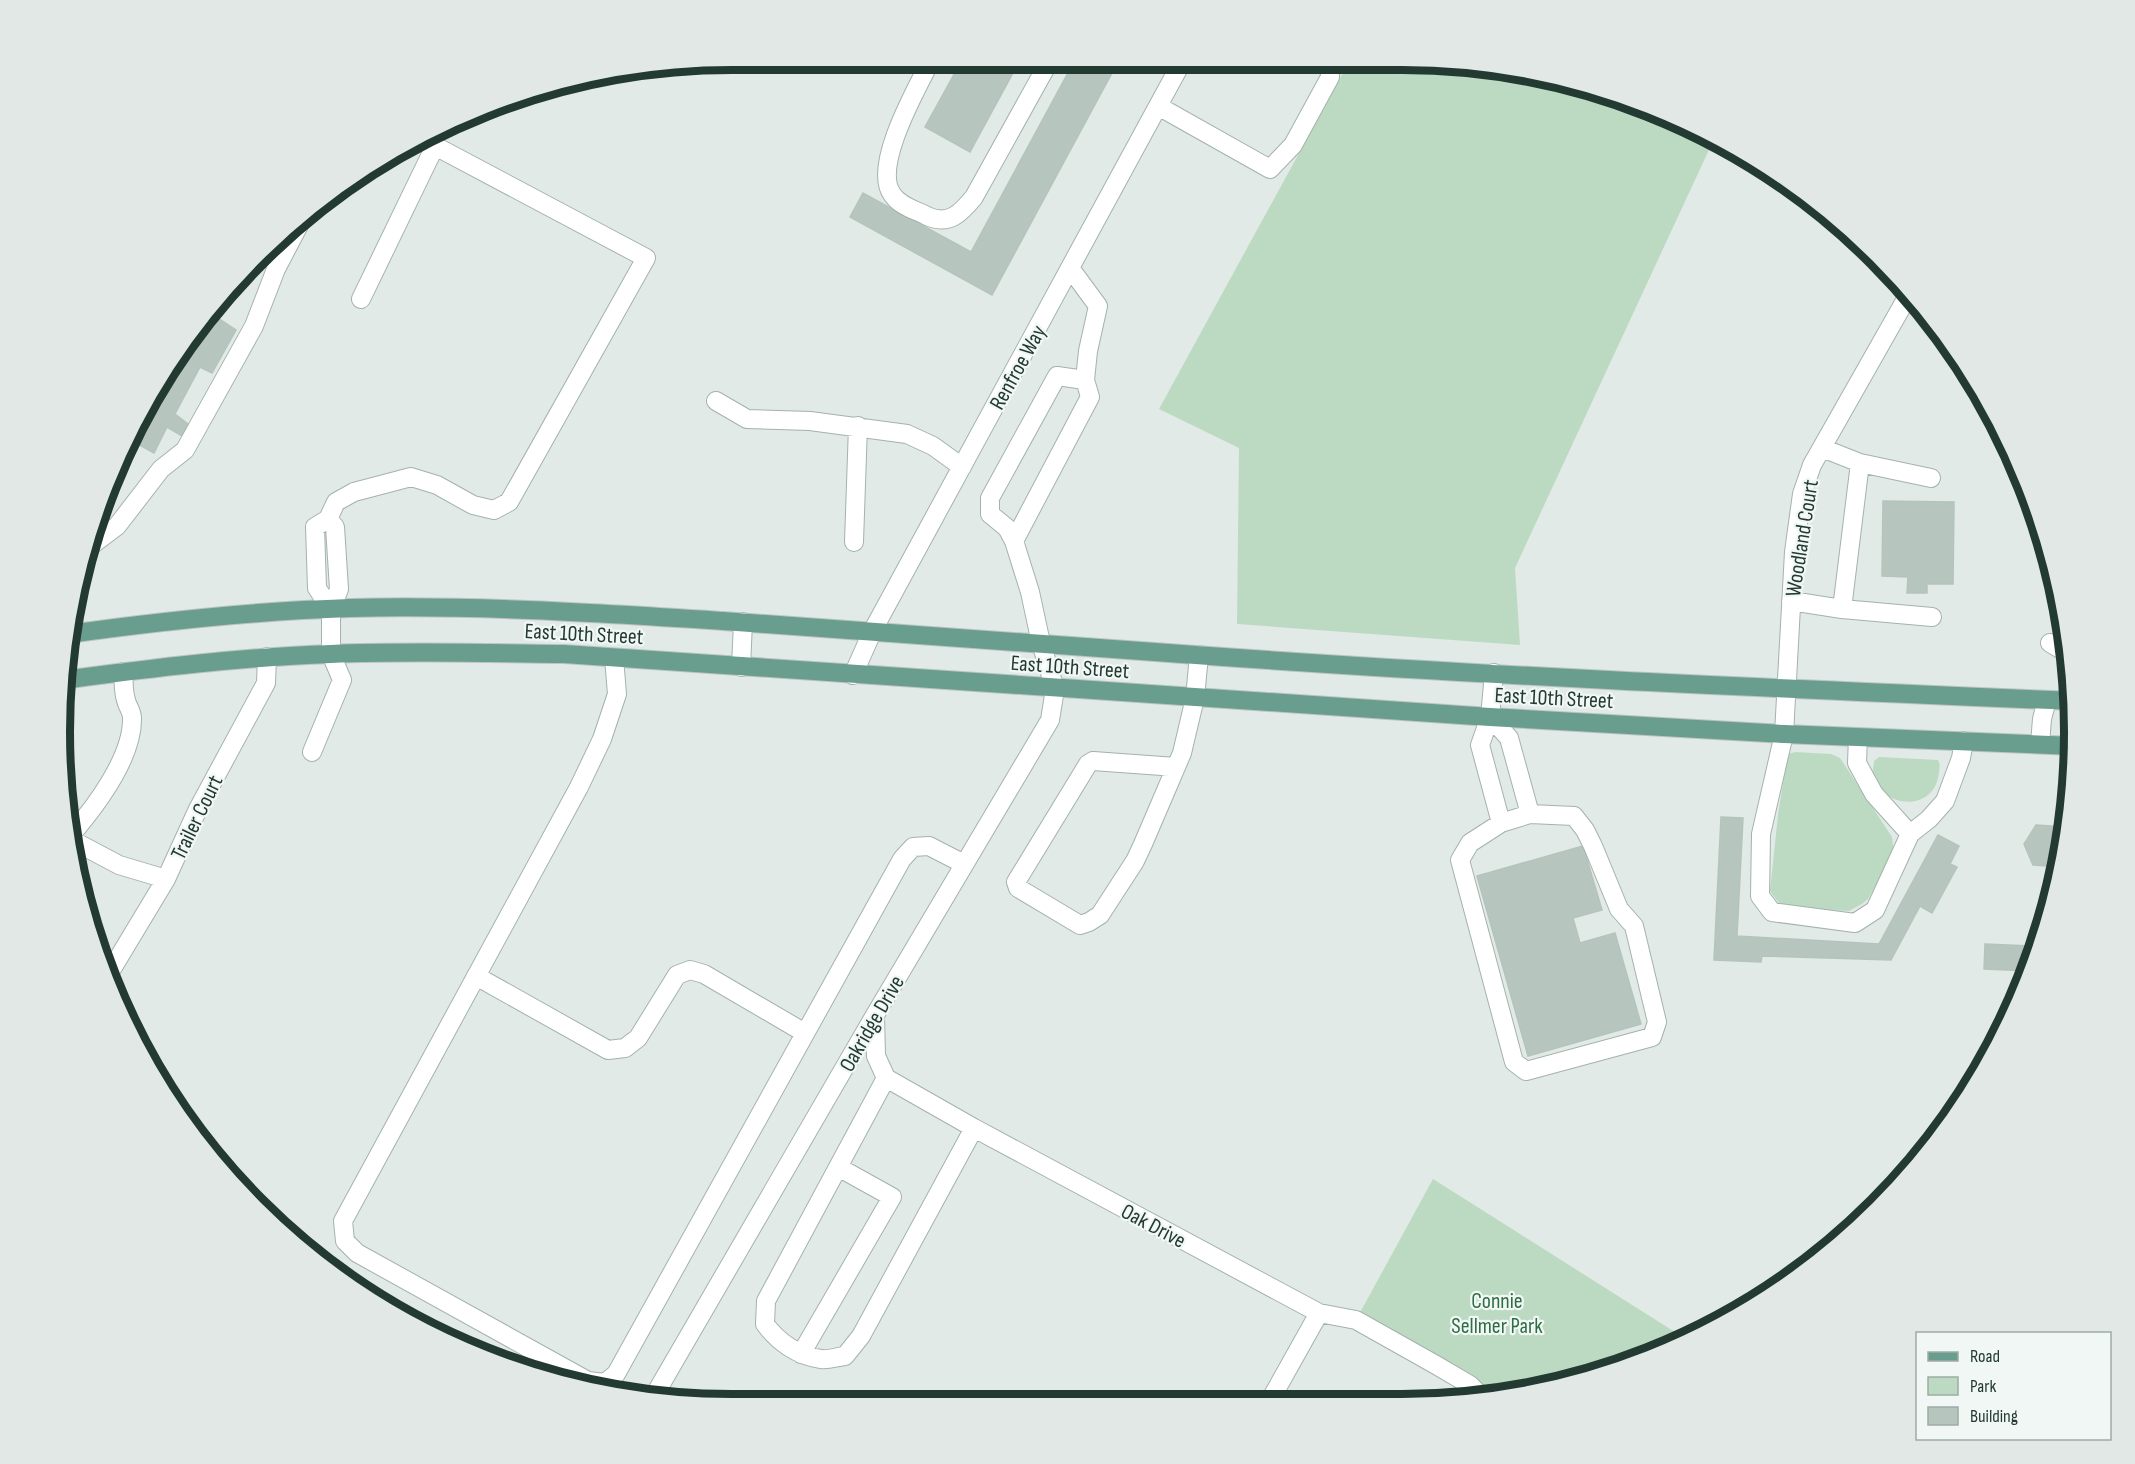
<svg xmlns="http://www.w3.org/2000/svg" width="2135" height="1464" font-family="'Sofia Sans Condensed',sans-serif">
  <rect width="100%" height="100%" fill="#e1eae6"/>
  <!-- green -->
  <path fill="#bcdac2" d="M1350 60C1440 60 1532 67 1618 95 1650 106 1683 125 1714 139L1515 568 1520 645 1237 624 1239 448 1159 409Z
    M1795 752 1831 754 1840 758 1892 837 1894 853 1868 899 1862 904 1849 911 1786 908 1778 902 1770 891 1778 815 1787 758 1788 754Z
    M1879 757 1938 760C1941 765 1939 771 1938 778 1930 813 1881 807 1873 775 1872 771 1874 766 1874 761Z
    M1433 1179 1686 1339 1534 1391 1472 1397 1436 1365 1356 1320Z"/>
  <!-- building -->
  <path fill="#b7c5bf" stroke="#b4c4bc" stroke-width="1.5" d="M962 60H1020L970 152 925 127Z
    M1075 60H1119L992 295 850 217 863 193 971 252Z
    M209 312 236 330 212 373 200 367 175 414 188 424 182 436 167 427 154 453 130 440 173 359Z
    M1883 501 1954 502 1953 584H1927V593H1907L1908 577 1882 576Z
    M2062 601 2065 632 2054 629Z
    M1721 817 1743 818 1737 936 1879 944 1938 835 1959 846 1950 864 1957 867 1932 913 1920 906 1891 960 1762 956 1761 962 1714 960Z
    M2036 825 2066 827 2061 867 2033 865 2024 844Z
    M1583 846 1602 910 1573 918 1580 943 1615 933 1641 1024 1528 1056 1477 876Z
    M1985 944 2031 946 2029 971 1984 969Z"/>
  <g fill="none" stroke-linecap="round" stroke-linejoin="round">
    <!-- minor casing -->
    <g stroke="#a4b2ad" stroke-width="20">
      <path id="minor" d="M931 60C917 88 872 166 892 194 899 206 916 210 927 216 949 226 961 213 974 197L1050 60
        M1158 106 1270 169 1293 145 1330 77 1329 60
        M1909 294 1812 465 1802 494 1794 552 1784 734 1761 834 1760 896 1772 912 1855 923 1875 910 1910 834 1929 819 1945 801 1961 758 1964 741
        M716 401 747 419 810 421 907 434 933 446 962 467
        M1860 463 1931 478
        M328 519 336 502 354 492 411 477 437 485 473 505 494 510 509 502 646 258 435 146 361 299
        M1014 541 1090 397 1085 380 1088 351 1098 306 1070 268
        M854 542 858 426
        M93 544 117 526 161 469 185 450 254 326 276 269 299 225
        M1791 601 1842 609 1860 463 1822 448
        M1842 609 1932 617
        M2050 643 2067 653
        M614 658 617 694 602 739 579 787 343 1221 345 1241 357 1253 588 1381 605 1383 616 1374 902 859 913 847 929 846 964 864
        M741 667 743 622
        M853 675 873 630 1183 60
        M1490 717 1494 673
        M1858 737 1857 763 1874 794 1910 834
        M2040 744 2042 719 2047 700
        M312 752 342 680 331 654V610L339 589 335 527 328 519 315 527 317 588 331 610
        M1176 767 1093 761 1088 764 1016 882 1018 888 1080 925 1089 922 1100 915 1135 861 1143 844 1182 753 1195 698 1199 655
        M1530 814 1574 816 1585 830 1593 846 1619 909 1634 926 1657 1022 1652 1037 1526 1071 1514 1062 1460 860 1470 843 1501 823Z
        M1501 823 1480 745 1490 717 1509 738 1530 814
        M70 836C95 807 133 757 132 718 132 711 127 706 126 700 123 691 124 681 123 672
        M70 839 119 865 166 879
        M110 972 166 879 198 809 266 683 267 657
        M476 976 608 1050 625 1048 638 1038 677 975 690 970 704 974 805 1033
        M875 1015 876 1056 886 1078 974 1128 1319 1313 1356 1320 1436 1365 1470 1385 1481 1396
        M886 1078 766 1301 765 1324C778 1342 798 1356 821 1359 828 1360 837 1357 845 1356L861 1336 974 1128
        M801 1354 892 1197 838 1167
        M654 1396 875 1015 1050 720 1055 689 1041 643 1030 592 1014 541 1007 528 990 514V498L1057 376 1085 380
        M1268 1404 1319 1313"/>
    </g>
    <!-- major casing -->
    <g stroke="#bdc4c2" stroke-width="20">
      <path id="major" d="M69 634C162 621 256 611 350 608 474 605 598 613 723 621 867 630 1011 641 1155 652 1460 675 1766 688 2072 701
        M63 680C152 668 242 657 331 654 409 651 486 653 564 654L1490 717 1784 734 2074 746"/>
    </g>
    <!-- minor -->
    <use href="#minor" stroke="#fff" stroke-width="18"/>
    <!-- major -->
    <use href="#major" stroke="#699d8d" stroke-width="18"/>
  </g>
  <g text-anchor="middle" stroke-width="4.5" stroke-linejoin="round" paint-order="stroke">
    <!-- street labels -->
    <g font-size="22" fill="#233a33" stroke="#f1f7f4">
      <text transform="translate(1017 367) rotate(-61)" y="8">Renfroe Way</text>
      <text transform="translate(1801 538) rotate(-81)" y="8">Woodland Court</text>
      <text transform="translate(584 633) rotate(3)" y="8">East 10th Street</text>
      <text transform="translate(1070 666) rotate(4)" y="8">East 10th Street</text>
      <text transform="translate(1554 697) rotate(3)" y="8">East 10th Street</text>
      <text transform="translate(196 817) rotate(-64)" y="8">Trailer Court</text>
      <text transform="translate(871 1023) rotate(-60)" y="8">Oakridge Drive</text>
      <text transform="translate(1154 1225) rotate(28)" y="8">Oak Drive</text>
    </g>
    <!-- park labels -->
    <g font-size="22" fill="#306d45" stroke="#f1f7f4">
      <text x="1497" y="1308">Connie<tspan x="1497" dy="25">Sellmer Park</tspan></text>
    </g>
  </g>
  <!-- crop -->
  <path d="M0 0H2135V1464H0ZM732 70H1402A662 662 0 0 1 2064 732V732A662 662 0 0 1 1402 1394H732A662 662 0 0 1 70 732V732A662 662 0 0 1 732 70Z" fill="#e1e8e5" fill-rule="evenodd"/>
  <path fill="none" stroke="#233a33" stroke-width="8" d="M732 70H1402A662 662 0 0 1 2064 732V732A662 662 0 0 1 1402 1394H732A662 662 0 0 1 70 732V732A662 662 0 0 1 732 70Z"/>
  <!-- legend -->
  <rect x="1916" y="1332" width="195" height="108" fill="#f1f7f4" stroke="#9faba7" stroke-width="1.5"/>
  <rect x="1928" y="1352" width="30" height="9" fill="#699d8d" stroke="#9faba7" stroke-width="1.5"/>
  <text x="1970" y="1362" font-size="18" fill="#233a33">Road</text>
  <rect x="1928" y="1377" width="30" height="18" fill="#bcdac2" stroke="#9faba7" stroke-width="1.5"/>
  <text x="1970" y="1392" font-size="18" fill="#233a33">Park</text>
  <rect x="1928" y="1407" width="30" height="18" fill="#b7c5bf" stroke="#9faba7" stroke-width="1.5"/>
  <text x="1970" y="1422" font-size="18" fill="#233a33">Building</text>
</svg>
